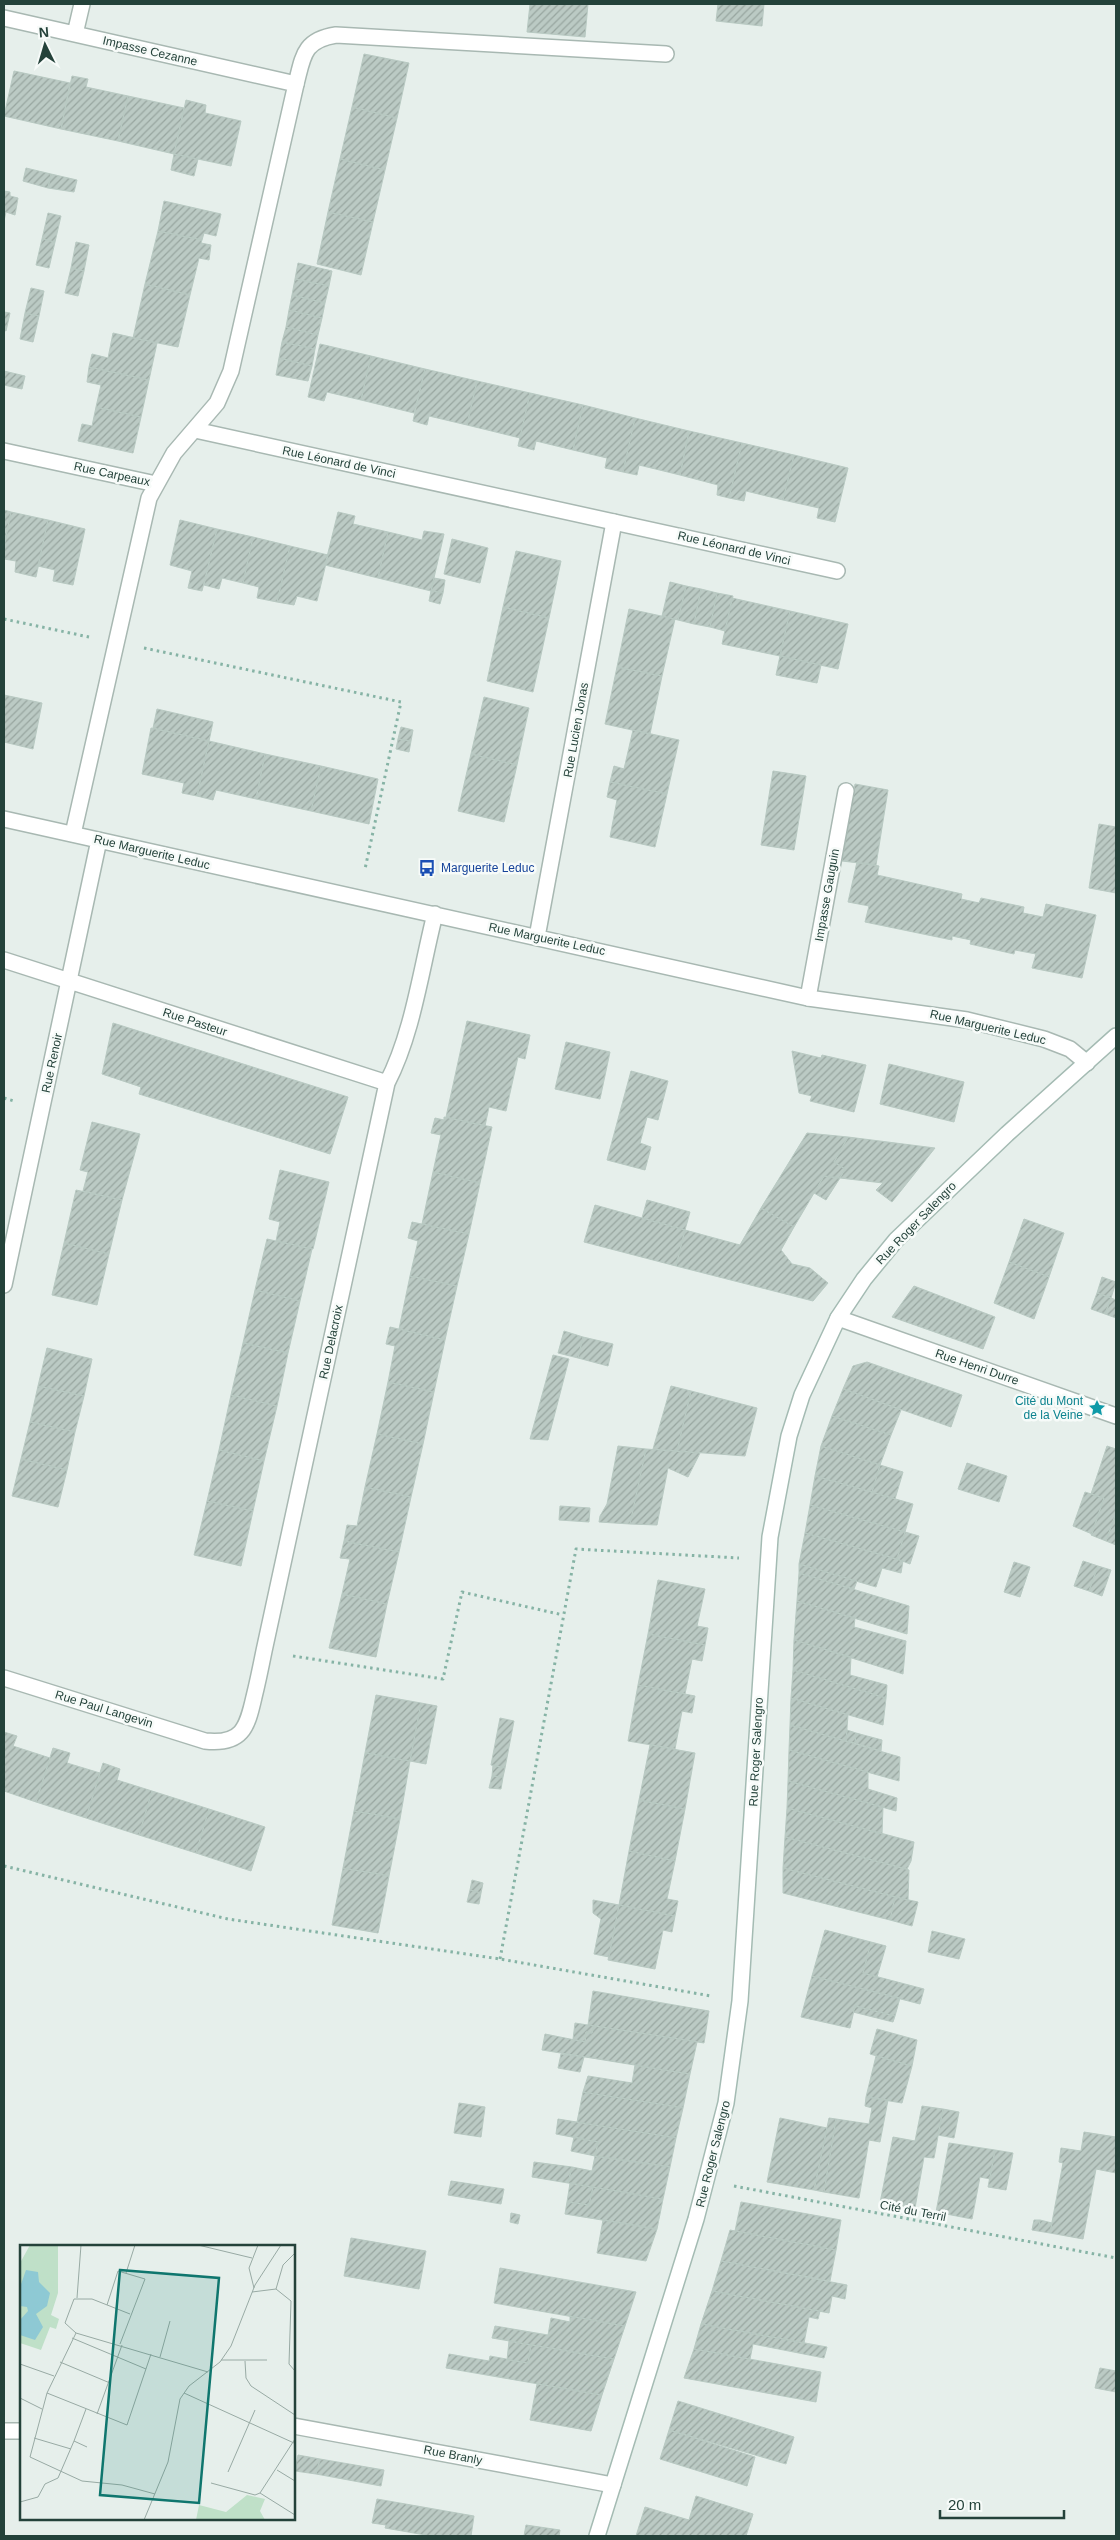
<svg xmlns="http://www.w3.org/2000/svg" width="1120" height="2540" font-family="Helvetica,sans-serif">
  <defs>
    <pattern id="building-hatch" width="6" height="6" patternUnits="userSpaceOnUse" patternTransform="scale(1.25)"><rect width="6" height="6" fill="#bbcac4"/><path d="M-1 1l2-2M0 6l6-6M5 7l2-2" fill="none" stroke="#98a6a0"/></pattern>
  </defs>
  <rect width="100%" height="100%" fill="#e6efeb"/>
  <!-- building -->
  <path fill="url(#building-hatch)" stroke="#b8c9c2" d="M530 4H588L585 37 527 32Z
    M718 4H764L762 26 716 21Z
    M364 54 409 63 397 118 352 107Z
    M14 71 70 83 61 129 4 116Z
    M72 76 88 79 86 87 128 96 118 141 61 129Z
    M128 96 184 108 174 154 118 141Z
    M186 100 206 105 205 113 241 121 231 166 174 154Z
    M352 107 397 118 385 170 340 159Z
    M174 154 198 159 194 176 171 170Z
    M340 159 385 170 373 222 328 212Z
    M26 168 51 174 48 188 23 181Z
    M51 174 77 180 74 192 48 188Z
    M4 191 10 192V196L18 198 15 215 6 212 4 221Z
    M164 201 221 214 216 236 204 233 202 240 158 231Z
    M328 212 373 222 361 275 317 264Z
    M48 213 61 216 55 242 42 239Z
    M158 231 202 240 201 243 211 245 209 260 199 258 190 295 145 284Z
    M42 239 55 242 49 268 36 265Z
    M76 242 89 245 84 271 71 268Z
    M298 263 332 271 329 286 295 279Z
    M71 268 84 271 78 296 65 293Z
    M295 279 329 286 325 303 292 295Z
    M145 284 190 295 178 347 133 338Z
    M31 288 44 291 39 316 25 313Z
    M292 295 325 303 322 318 289 310Z
    M289 310 322 318 318 335 286 327Z
    M4 312 10 313 6 331 4 330Z
    M25 313 39 316 33 342 20 339Z
    M286 327 318 335 315 349 282 342Z
    M113 333 157 343 149 380 89 367 92 354 108 358Z
    M282 342 315 349 312 366 279 358Z
    M320 344 371 356 361 400 327 392 324 401 308 397Z
    M371 356 425 369 414 413 361 400Z
    M279 358 312 366 308 381 276 375Z
    M89 367 149 380 141 417 96 407 101 385 87 382Z
    M425 369 477 381 467 425 429 416 427 425 413 421Z
    M4 371 25 376 22 389 4 385Z
    M477 381 530 393 520 438 467 425Z
    M530 393 583 405 573 450 536 441 534 450 518 446Z
    M583 405 635 418 623 472 605 468 607 458 573 450Z
    M96 407 141 417 133 453 78 441 82 424 92 426Z
    M635 418 689 431 680 475 639 465 637 475 623 472Z
    M689 431 742 443 729 498 717 495 718 485 680 475Z
    M742 443 794 455 783 500 746 491 744 501 729 498Z
    M794 455 848 468 835 522 817 518 819 508 783 500Z
    M4 510 11 512 4 546Z
    M11 512 48 520 36 577 15 572 16 561 4 559V546Z
    M338 512 355 516 353 524 388 532 378 578 325 565Z
    M48 520 85 529 73 585 53 581 55 570 38 566Z
    M180 520 217 529 202 591 188 588 192 571 170 565Z
    M217 529 253 537 243 583 222 578 219 589 204 585Z
    M424 531 444 534 431 591 378 578 388 532 422 540Z
    M253 537 290 546 277 602 257 598 259 587 243 583Z
    M452 539 488 548 480 583 444 574Z
    M290 546 328 555 317 601 297 596 294 605 277 602Z
    M516 551 561 561 549 618 503 607Z
    M434 578 445 580 443 593 431 591Z
    M670 582 686 586 678 620 662 616Z
    M686 586 701 589 694 624 678 620Z
    M701 589 717 593 710 627 694 624Z
    M431 591 443 593 440 604 429 601Z
    M717 593 733 596 725 631 710 627Z
    M732 598 790 611 780 656 722 644Z
    M503 607 549 618 533 692 487 681Z
    M629 609 675 619 662 676 617 667Z
    M790 611 848 624 838 669 780 656Z
    M780 656 821 665 817 683 776 675Z
    M617 667 662 676 650 734 605 724Z
    M4 695 42 703 33 749 4 742Z
    M484 697 529 708 517 765 471 754Z
    M157 709 213 722 209 741 153 728Z
    M401 727 413 730 411 741 398 739Z
    M151 728 209 741 197 796 182 793 184 783 142 774Z
    M633 730 679 740 667 794 610 782 614 766 624 769Z
    M398 739 411 741 409 752 396 749Z
    M209 741 265 754 256 799 216 790 213 800 197 796Z
    M265 754 321 766 311 811 256 799Z
    M471 754 517 765 504 822 458 811Z
    M321 766 378 779 369 824 311 811Z
    M773 771 806 776 794 850 761 845Z
    M610 782 667 794 655 847 610 837 617 800 607 797Z
    M855 784 888 790 876 865 842 861Z
    M1099 824 1116 827V893L1089 888Z
    M857 862 879 866 877 875 962 894 961 899 979 903 981 898 1024 907 1023 913 1043 917 1046 904 1096 915 1082 978 1032 968 1036 954 1015 950 1014 954 970 944 971 940 952 936V940L865 922 869 906 848 902Z
    M467 1021 530 1035 525 1059 518 1057 506 1111 489 1107 485 1126 446 1117Z
    M113 1023 348 1097 330 1154 139 1094 141 1087 102 1074Z
    M566 1042 610 1052 600 1099 555 1089Z
    M792 1051 821 1058 822 1055 866 1065 854 1112 810 1101 812 1096 799 1093Z
    M889 1064 964 1082 954 1122 880 1104Z
    M631 1071 668 1081 658 1120 647 1117 640 1143 651 1147 645 1170 607 1160Z
    M444 1117 492 1127 480 1183 433 1172 441 1135 431 1133 435 1118 444 1120Z
    M92 1122 140 1134 122 1200 83 1191 88 1172 80 1170Z
    M807 1133 848 1137 834 1162 845 1169 840 1178 824 1176 794 1227 761 1208Z
    M848 1137 935 1148 892 1202 876 1190 883 1183 840 1178 845 1169 834 1162Z
    M280 1170 329 1182 313 1249 276 1241 280 1222 269 1219Z
    M433 1172 480 1183 469 1234 422 1224Z
    M824 1176 840 1178 826 1200 814 1193Z
    M76 1190 122 1200 109 1254 64 1243Z
    M647 1200 690 1212 685 1230 642 1218Z
    M595 1205 685 1230 676 1266 584 1242Z
    M761 1208 794 1227 781 1250 792 1264 810 1268 828 1283 813 1301 676 1266 685 1230 740 1245Z
    M1024 1219 1064 1233 1049 1277 1009 1262Z
    M412 1222 469 1234 457 1286 410 1276 418 1241 408 1238Z
    M267 1239 312 1249 300 1301 255 1290Z
    M64 1243 109 1254 97 1305 52 1295Z
    M1009 1262 1049 1277 1034 1319 994 1303Z
    M410 1276 457 1286 445 1340 399 1329Z
    M1102 1277 1116 1282 1111 1298 1097 1293Z
    M914 1286 995 1317 983 1349 892 1317Z
    M255 1290 300 1301 288 1353 243 1343Z
    M1097 1293 1111 1298 1105 1314 1091 1309Z
    M1111 1298 1116 1300V1318L1105 1314Z
    M390 1327 445 1340 434 1392 388 1382 395 1346 386 1344Z
    M564 1331 583 1337 578 1358 558 1353Z
    M583 1337 613 1344 608 1366 578 1358Z
    M243 1343 288 1353 277 1406 231 1395Z
    M47 1348 92 1359 84 1396 38 1386Z
    M553 1355 569 1359 548 1440 530 1439Z
    M867 1362 962 1395 951 1427 843 1389 853 1366Z
    M388 1382 434 1392 423 1444 377 1434Z
    M38 1386 84 1396 75 1432 30 1422Z
    M671 1386 691 1391 677 1451 653 1449Z
    M843 1389 901 1410 891 1435 832 1416Z
    M691 1391 757 1408 745 1456 677 1451Z
    M231 1395 277 1406 264 1461 219 1450Z
    M832 1416 891 1435 880 1465 821 1446Z
    M30 1422 75 1432 67 1470 21 1459Z
    M377 1434 423 1444 411 1497 365 1487Z
    M618 1446 646 1449 630 1524 599 1522 600 1516 607 1504Z
    M821 1446 880 1465 872 1492 815 1476Z
    M1107 1446 1116 1449V1513L1106 1541 1091 1535 1104 1498 1091 1494Z
    M646 1449 700 1453 688 1477 668 1468 657 1525 630 1524Z
    M219 1450 264 1461 253 1511 207 1501Z
    M21 1459 67 1470 58 1507 12 1496Z
    M967 1463 1007 1476 999 1502 958 1489Z
    M880 1465 903 1472 895 1499 872 1492Z
    M815 1476 913 1504 905 1532 810 1505Z
    M365 1487 411 1497 399 1552 344 1541 347 1525 357 1526Z
    M1085 1492 1104 1498 1092 1534 1073 1526Z
    M207 1501 253 1511 241 1566 194 1555Z
    M810 1505 905 1532 897 1559 805 1533Z
    M560 1506 590 1508 589 1522 559 1520Z
    M1116 1513V1545L1106 1541Z
    M905 1532 919 1536 910 1564 897 1559Z
    M805 1533 903 1561 901 1573 882 1568 876 1587 799 1564Z
    M344 1541 399 1552 387 1604 342 1594 350 1559 340 1558Z
    M1083 1561 1098 1566 1089 1591 1074 1586Z
    M1014 1562 1030 1567 1020 1597 1004 1592Z
    M799 1564 857 1581 854 1589 799 1573Z
    M1098 1566 1111 1570 1102 1596 1089 1591Z
    M799 1573 909 1606 907 1634 797 1601Z
    M658 1580 705 1589 697 1626 708 1628 705 1645 648 1634Z
    M342 1594 387 1604 376 1657 329 1648Z
    M797 1601 855 1618 854 1627 906 1641 903 1674 794 1640Z
    M648 1634 705 1645 702 1661 692 1659 685 1694 638 1685Z
    M794 1640 851 1657 850 1675 887 1685 886 1698 793 1670Z
    M793 1670 886 1698 883 1725 791 1698Z
    M638 1685 695 1696 692 1713 682 1711 675 1749 628 1741Z
    M376 1695 421 1703 410 1761 365 1753Z
    M791 1698 848 1715 846 1741 790 1725Z
    M421 1703 437 1706 426 1764 410 1761Z
    M500 1718 514 1721 505 1768 491 1765Z
    M790 1725 900 1757 899 1781 789 1750Z
    M847 1730 856 1733 855 1743 846 1741Z
    M4 1732 17 1736 13 1746 50 1758 36 1802 4 1791Z
    M856 1733 882 1740 881 1751 855 1743Z
    M650 1745 695 1753 685 1809 639 1800Z
    M53 1748 70 1753 67 1763 100 1773 86 1818 36 1802Z
    M789 1750 868 1772V1789L897 1798 896 1811 788 1781Z
    M365 1753 410 1761 400 1819 354 1811Z
    M103 1763 120 1769 117 1780 152 1791 139 1835 86 1818Z
    M493 1765 505 1768 503 1777 492 1776Z
    M492 1776 503 1777 501 1789 489 1788Z
    M788 1781 883 1807 882 1834 787 1808Z
    M152 1791 209 1809 196 1853 139 1835Z
    M639 1800 685 1809 675 1861 629 1851Z
    M787 1808 914 1842 911 1861 907 1869 785 1837Z
    M209 1809 265 1827 251 1871 196 1853Z
    M354 1811 400 1819 389 1876 343 1868Z
    M785 1837 909 1870 908 1900 783 1868Z
    M629 1851 675 1861 667 1899 678 1901 675 1916 619 1905Z
    M343 1868 389 1876 378 1933 332 1925Z
    M783 1868 895 1897 890 1920 783 1893Z
    M472 1880 483 1883 481 1893 470 1890Z
    M470 1890 481 1893 479 1904 467 1902Z
    M895 1897 918 1902 912 1926 890 1920Z
    M593 1900 619 1905 609 1957 594 1954 601 1919 593 1913Z
    M619 1905 675 1916 672 1932 663 1930 655 1969 608 1960Z
    M825 1930 871 1942 863 1973 924 1989 920 2004 812 1976Z
    M932 1931 965 1939 959 1959 928 1952Z
    M871 1942 886 1946 877 1977 863 1973Z
    M812 1976 900 1998 895 2016 855 2006 850 2028 801 2017Z
    M593 1991 709 2011 704 2043 588 2025Z
    M855 2006 895 2016 893 2022 853 2012Z
    M575 2023 594 2026 592 2033 586 2032 585 2042 573 2039Z
    M594 2026 697 2042 690 2074 542 2050 545 2034 585 2042 586 2032 592 2033Z
    M877 2029 917 2040 912 2066 870 2054Z
    M561 2054 584 2057 580 2072 558 2068Z
    M876 2056 912 2066 902 2103 866 2097Z
    M635 2065 690 2074 683 2108 583 2092 588 2076 632 2083Z
    M583 2092 683 2108 676 2138 577 2122Z
    M866 2097 888 2100 880 2142 869 2140 859 2198 824 2192 836 2119 869 2124 872 2108 865 2106Z
    M459 2103 485 2107 481 2137 454 2133Z
    M922 2106 943 2109 934 2158 924 2157 915 2208 880 2203 893 2137 915 2141Z
    M943 2109 959 2112 954 2138 938 2135Z
    M780 2118 827 2128 814 2190 767 2182Z
    M829 2118 836 2119 824 2192 814 2190Z
    M558 2119 676 2138 670 2167 595 2156 598 2142 556 2134Z
    M1084 2132 1116 2137V2173L1096 2169 1083 2239 1050 2233 1063 2163 1059 2162 1061 2148 1081 2151Z
    M574 2137 598 2142 595 2156 571 2151Z
    M949 2143 995 2150 990 2179 980 2177 972 2219 936 2212Z
    M995 2150 1013 2153 1006 2190 988 2187Z
    M595 2156 670 2167 663 2199 568 2183 572 2167 592 2171Z
    M534 2162 572 2167 568 2183 532 2177Z
    M451 2181 504 2189 501 2204 448 2195Z
    M570 2183 593 2187 589 2205 567 2202Z
    M593 2187 663 2199 657 2229 565 2214 567 2202 589 2205Z
    M741 2202 841 2220 836 2250 735 2231Z
    M511 2213 520 2215 518 2224 510 2222Z
    M603 2220 657 2229 646 2261 597 2253Z
    M1034 2220H1040L1038 2231 1032 2230Z
    M1040 2220 1052 2223 1050 2233 1038 2231Z
    M730 2230 836 2250 830 2281 721 2261Z
    M351 2238 426 2251 419 2289 344 2276Z
    M721 2261 847 2285 845 2299 832 2296 829 2313 712 2291Z
    M500 2268 636 2292 625 2326 494 2303Z
    M712 2291 820 2311 818 2319 809 2317 804 2343 701 2324Z
    M570 2316 625 2326 614 2359 492 2338 495 2326 548 2335 551 2318 570 2322Z
    M701 2324 827 2347 824 2358 753 2344 750 2359 694 2349Z
    M509 2341 531 2345 528 2363 507 2360Z
    M531 2345 614 2359 602 2395 446 2368 449 2354 489 2361 490 2356 528 2363Z
    M694 2349 821 2372 816 2402 684 2378Z
    M1100 2368 1116 2371V2392L1095 2388Z
    M537 2384 602 2395 591 2431 530 2420Z
    M678 2401 794 2437 786 2464 669 2430Z
    M669 2430 755 2457 747 2486 660 2459Z
    M298 2455 320 2459 316 2474 295 2471Z
    M320 2459 384 2470 381 2486 316 2474Z
    M696 2496 753 2514 746 2536H636L645 2507 689 2520Z
    M377 2499 474 2516 471 2536H431L385 2528 386 2525 372 2523Z
    M526 2525 560 2530 559 2536H524Z"/>
  <g fill="none" stroke-linecap="round" stroke-linejoin="round">
    <!-- lane casing -->
    <g stroke="#a8b8b2" stroke-width="18">
      <path id="lane" d="M296 84C303 57 303 40 336 35L666 54
        M195 430 837 571
        M808 998 846 791"/>
    </g>
    <!-- street casing -->
    <g stroke="#a8b8b2" stroke-width="18">
      <path id="street" d="M4 18 296 84 231 371 217 403 174 453 149 498 73 834
        M75 34 82 4
        M4 451 156 484
        M4 819 808 998 967 1020 1044 1039 1070 1049 1087 1063
        M537 937 614 522
        M4 960 387 1083
        M4 1285 99 840
        M838 1318 1116 1416
        M4 1678 205 1741C242 1745 247 1728 254 1697 258 1681 261 1666 264 1651L387 1083C413 1033 421 969 435 914
        M294 2426 613 2485
        M4 2431H21"/>
    </g>
    <!-- secondary casing -->
    <g stroke="#a4bbb3" stroke-width="18">
      <path id="secondary" d="M597 2536 696 2219 726 2103 740 2001 770 1537 789 1436 802 1395 838 1318 864 1279 896 1240 1007 1134 1116 1036"/>
    </g>
    <!-- path -->
    <path stroke="#86b3a5" stroke-width="3" stroke-dasharray="2.5 4" stroke-linecap="butt" d="M4 619 89 637
      M144 648 401 702 365 869
      M4 1098 14 1101
      M293 1656 443 1679 462 1592 563 1615
      M4 1866 228 1919 500 1959 711 1996
      M500 1959 576 1549 739 1558
      M734 2186 1116 2258"/>
    <!-- lane -->
    <use href="#lane" stroke="#fff" stroke-width="15"/>
    <!-- street -->
    <use href="#street" stroke="#fff" stroke-width="15"/>
    <!-- secondary -->
    <use href="#secondary" stroke="#fff" stroke-width="15"/>
  </g>
  <!-- icons -->
  <defs>
    <g id="bus-bare" transform="scale(1.35)"><path d="M-5-6H5V4H4V6H2V4H-2V6H-4V4H-5ZM-3.5-4V0h7V-4ZM-3.5 1.2v1.5H-2V1.2ZM2 1.2v1.5H3.5V1.2Z" fill="#1a4fb4" stroke="#f7fbf9" stroke-width="2.5" paint-order="stroke"/></g>
    <g id="sight-bare" transform="scale(1.35)"><path d="M0-6L1.8-2.2L6-1.7L2.9 1.2L3.7 5.4L0 3.3L-3.7 5.4L-2.9 1.2L-6-1.7L-1.8-2.2Z" fill="#0f9aa8" stroke="#f7fbf9" stroke-width="2.5" paint-order="stroke"/></g>
  </defs>
  <g fill-rule="evenodd">
    <use href="#bus-bare" x="427" y="868"/>
    <use href="#sight-bare" x="1097" y="1408"/>
  </g>
  <g text-anchor="middle" stroke-width="5" stroke-linejoin="round" paint-order="stroke">
    <!-- street labels -->
    <g font-size="12" fill="#24423a" stroke="#f7fbf9">
      <text transform="translate(150 51) rotate(13)" y="4">Impasse Cezanne</text>
      <text transform="translate(339 462) rotate(12)" y="4">Rue Léonard de Vinci</text>
      <text transform="translate(112 474) rotate(12)" y="4">Rue Carpeaux</text>
      <text transform="translate(734 548) rotate(13)" y="4">Rue Léonard de Vinci</text>
      <text transform="translate(576 730) rotate(-80)" y="4">Rue Lucien Jonas</text>
      <text transform="translate(152 852) rotate(13)" y="4">Rue Marguerite Leduc</text>
      <text transform="translate(827 895) rotate(-80)" y="4">Impasse Gauguin</text>
      <text transform="translate(547 939) rotate(12)" y="4">Rue Marguerite Leduc</text>
      <text transform="translate(195 1022) rotate(18)" y="4">Rue Pasteur</text>
      <text transform="translate(988 1027) rotate(13)" y="4">Rue Marguerite Leduc</text>
      <text transform="translate(52 1063) rotate(-78)" y="4">Rue Renoir</text>
      <text transform="translate(916 1223) rotate(-46)" y="4">Rue Roger Salengro</text>
      <text transform="translate(331 1342) rotate(-78)" y="4">Rue Delacroix</text>
      <text transform="translate(977 1367) rotate(19)" y="4">Rue Henri Durre</text>
      <text transform="translate(104 1709) rotate(17)" y="4">Rue Paul Langevin</text>
      <text transform="translate(756 1752) rotate(-87)" y="4">Rue Roger Salengro</text>
      <text transform="translate(713 2154) rotate(-76)" y="4">Rue Roger Salengro</text>
      <text transform="translate(913 2211) rotate(11)" y="4">Cité du Terril</text>
      <text transform="translate(453 2455) rotate(11)" y="4">Rue Branly</text>
    </g>
    <!-- transit labels -->
    <g font-size="12" fill="#164399" stroke="#f7fbf9" text-anchor="start">
      <text x="441" y="872">Marguerite Leduc</text>
    </g>
    <!-- culture labels -->
    <g font-size="12" fill="#0d838f" stroke="#f7fbf9" text-anchor="end">
      <text x="1083" y="1405">Cité du Mont<tspan x="1083" dy="14">de la Veine</tspan></text>
    </g>
  </g>
  <!-- overview -->
  <g transform="translate(20 2245)">
    <rect width="275" height="275" fill="#e6efeb"/>
    <path d="M227 250 245 254 240 266 245 275H176L179 260 206 267Z" fill="#bfe0c8"/>
    <path d="M10 0H38V48L31 70 39 74 36 84 30 82 21 105 0 98V18Z" fill="#bfe0c8"/>
    <path d="M6 25 18 27 19 37 30 48 27 61 16 69 23 82 15 95 0 90V75L8 66 7 62 0 61V42Z" fill="#8ec9d4"/>
    <path fill="none" stroke="#98aaa4" stroke-width="1" d="M178 0 232 13M106 28 115 0M234 43 229 23 238 0M256 44 263 20 275 8M232 47 256 44 271 56 269 119 275 126M57 53 61 0M87 60 98 26 125 34 100 99M56 88 27 148 10 212 62 236 102 240 135 249M56 88 188 127M56 88 45 78 54 54H72L110 69M52 93 126 124M140 112 150 76M201 115H247M225 116 226 133 231 141 275 170M40 117 90 138M0 119 34 131M27 148 107 180 131 109M164 148 274 198M0 153 22 164M66 164 54 196 67 202M77 169 102 100M14 193 51 204M257 225 275 236M208 227 235 165M191 238 235 250 240 248 275 270M240 248 275 194M0 257 18 252 25 239 38 233 54 196M124 275 148 217 160 154 169 141 200 117 211 101 235 40 261 0"/>
    <path fill="#0f766e" fill-opacity="0.15" stroke="#0f766e" stroke-width="2.5" d="M100 25 199 33 179 258 80 250Z"/>
    <rect width="275" height="275" fill="none" stroke="#24423a" stroke-width="2.5"/>
  </g>
  <!-- border -->
  <rect width="1120" height="2540" fill="none" stroke="#24423a" stroke-width="10"/>
  <!-- north arrow -->
  <g transform="translate(45 45) rotate(355)" stroke="#f7fbf9" stroke-width="4" paint-order="stroke">
  <path d="M0-4L9 19L0 12L-9 19Z" fill="#24423a"/>
  <text y="-8" font-size="14" font-weight="bold" text-anchor="middle" fill="#24423a">N</text>
  </g>
  <!-- scale -->
  <path d="M940 2510v8h124v-8" fill="none" stroke="#24423a" stroke-width="2.5"/>
  <text x="948" y="2510" font-size="15" fill="#24423a" stroke="#f7fbf9" stroke-width="4" paint-order="stroke">20 m</text>
</svg>
